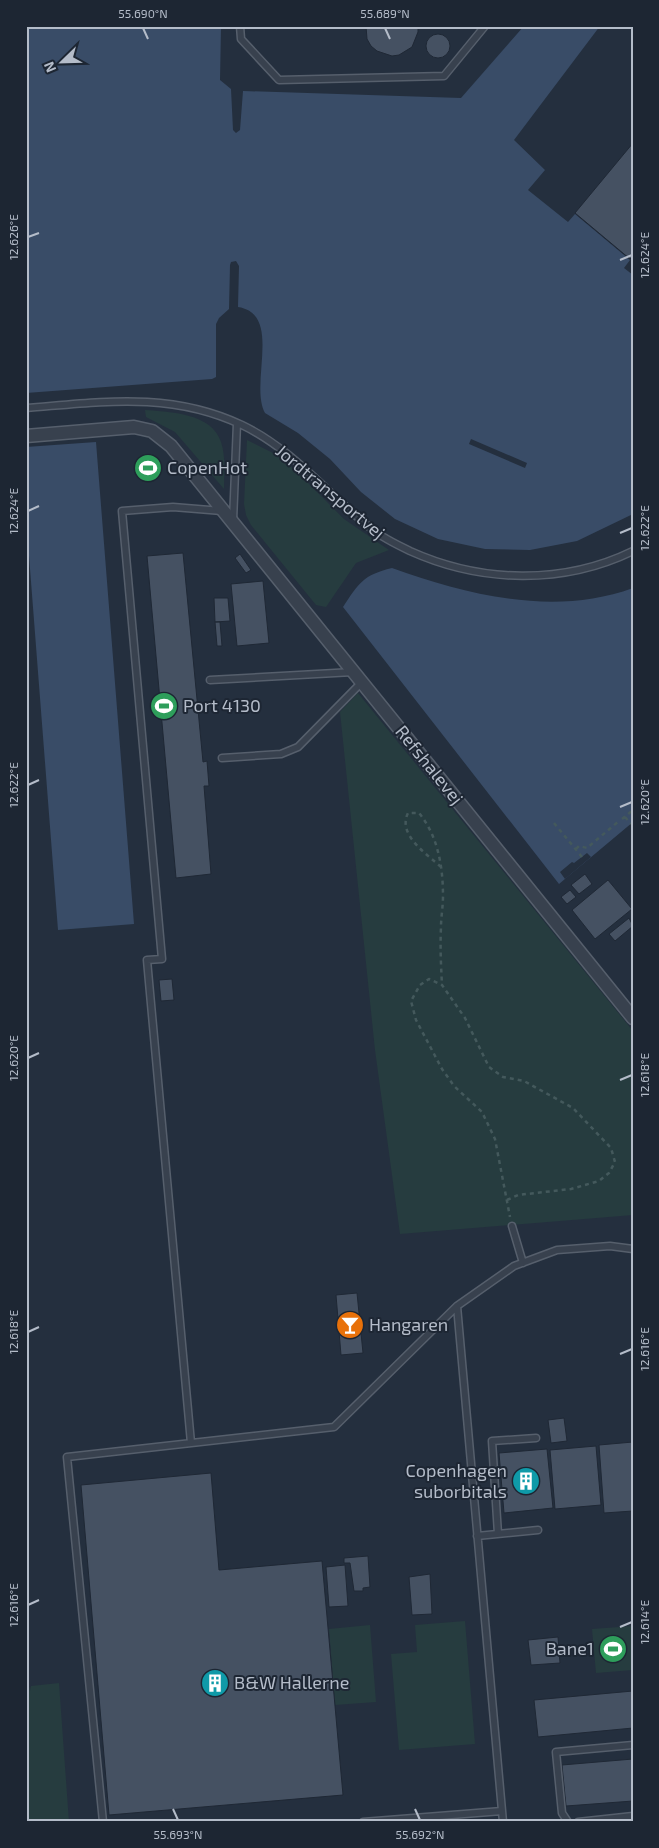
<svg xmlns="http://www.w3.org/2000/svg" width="659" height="1848" font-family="'Exo 2',sans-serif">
  <rect width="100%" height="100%" fill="#242f3e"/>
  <!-- green -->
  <path fill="#263c3f" d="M145 410C170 412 212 413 221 442 226 457 224 474 224 489L175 432 146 417Z
    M247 440 273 453 294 469 344 519 389 550 356 563 326 607 316 605 251 525 246 515 244 504Z
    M358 693 633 1031V1215L400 1234 375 1050 340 712Z
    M465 1621 475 1744 399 1750 391 1654 417 1652 415 1625Z
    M370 1625 376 1702 335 1705 329 1629Z
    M633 1626V1670L596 1673 592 1629Z
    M26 1673 30 1691 31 1686 59 1683 69 1822H26Z"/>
  <!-- water -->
  <path fill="#394c67" d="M26 26H221L220 80 231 89 233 130 236 133 240 130 243 91 461 98 524 26H600L514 140 545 170 528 190 568 222 575 214 630 260 624 268 633 275V514L577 541 530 550 485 549 438 539 395 519 361 492 330 459 298 433 265 413C249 384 283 314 238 307L239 266 236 261 231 262 230 265 229 309 219 318 216 324V377L212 379 26 393Z
    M96 442 134 924 58 930 26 517V447Z
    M392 568C468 595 554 617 633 588V822L559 884 343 607C359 583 363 575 392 568Z"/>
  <!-- pier -->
  <path fill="#242f3e" d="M471 439 527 463 525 468 469 444Z
    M587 853 591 857 565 879 560 872 572 862 574 863Z"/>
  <!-- building -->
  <path fill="#455162" stroke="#1f2835" d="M366 26H418V32L412 47 399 55 392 56 377 51 371 46 367 39Z
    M426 46a12 12 0 1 1 24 0a12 12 0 1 1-24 0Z
    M633 143V256L630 259 575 213Z
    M183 553 203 762 207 761 209 786H204L211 874 176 878 147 556Z
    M240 554 251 570 246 573 235 558Z
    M263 581 269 643 237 646 231 584Z
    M214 598H228L230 621 215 622Z
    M215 622H220L222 646H217Z
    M585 874 592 884 579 894 571 885Z
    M608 880 632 909 595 939 572 910Z
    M570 890 576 897 567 904 561 897Z
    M629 918 633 926 615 941 609 934Z
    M172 979 174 1000 161 1001 159 980Z
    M357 1293 363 1353 341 1355 336 1295Z
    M564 1418 567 1441 551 1443 548 1420Z
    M633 1442V1511L604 1513 599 1445Z
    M596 1446 601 1505 555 1509 550 1450Z
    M547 1449 553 1508 504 1513 499 1453Z
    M211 1473 219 1570 322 1561 343 1795 109 1815 81 1485Z
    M368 1556 370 1587 363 1588V1591H354L350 1563H344V1558Z
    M345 1565 348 1606 329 1607 326 1567Z
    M430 1574 432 1614 412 1615 409 1577Z
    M558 1637 560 1663 531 1665 528 1640Z
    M633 1691V1728L538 1737 534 1700Z
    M633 1759V1801L566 1806 562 1765Z"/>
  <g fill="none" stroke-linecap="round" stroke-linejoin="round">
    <!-- service casing -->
    <g stroke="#565f6c" stroke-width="9">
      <path id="service" d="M240 26 241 39 279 80 444 76 485 26
        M26 408C102 402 170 391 242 425 292 449 326 492 368 526 380 537 396 544 410 551 481 583 563 585 633 551
        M233 521 237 423
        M210 680 353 672
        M222 758 281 754 298 747 362 682
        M512 1226 523 1263
        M457 1306 503 1822
        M191 1443 147 960 162 959 122 511 173 507 222 511
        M498 1534 492 1441 536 1438
        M477 1536 538 1530
        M103 1822 67 1457 334 1427 457 1306 514 1266 557 1250 610 1246 633 1249
        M363 1822 502 1811
        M568 1822 562 1813 556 1752 633 1745
        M578 1822 633 1816"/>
    </g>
    <!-- minor casing -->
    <g stroke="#565f6c" stroke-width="15">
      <path id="minor" d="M26 436 134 427 152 431 171 446 633 1018"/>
    </g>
    <!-- path -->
    <path stroke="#44595c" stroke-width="2.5" stroke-dasharray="4 4" stroke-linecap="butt" d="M625 817 631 824
      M622 819 633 810
      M554 823 582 857
      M576 849 579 846 587 848 619 821
      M441 867C427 854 397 835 408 813H419C438 836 443 867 443 896 443 907 441 917 441 927 440 947 441 966 442 985
      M507 1200 518 1195 571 1189 599 1181 609 1173 615 1162 611 1148 573 1108 524 1081 503 1077 489 1067 465 1018 442 985 429 979 420 985 411 1001 416 1020 442 1069 454 1086 482 1112 495 1139 510 1217"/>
    <!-- service -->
    <use href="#service" stroke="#38414e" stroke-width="6"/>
    <!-- minor -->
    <use href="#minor" stroke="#38414e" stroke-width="12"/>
  </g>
  <!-- ticks -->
  <path fill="none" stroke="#b4bcc9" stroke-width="2" d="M143 28 148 39M385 28 390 39M28 237 39 233M620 260 632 255M28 511 39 506M620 533 632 528M28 785 39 780M620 807 632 802M28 1058 39 1053M620 1080 632 1075M28 1332 39 1327M620 1354 632 1349M28 1605 39 1600M620 1627 632 1622M173 1809 178 1820M415 1809 420 1820"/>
  <!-- icons -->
  <defs>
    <g id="stadium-disc" transform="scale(1.4375)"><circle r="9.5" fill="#2e9e5b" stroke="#1d2633"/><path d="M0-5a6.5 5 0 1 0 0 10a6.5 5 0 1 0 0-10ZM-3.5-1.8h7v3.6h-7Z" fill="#fff"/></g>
    <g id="bar-disc" transform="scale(1.4375)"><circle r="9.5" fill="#e8710a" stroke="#1d2633"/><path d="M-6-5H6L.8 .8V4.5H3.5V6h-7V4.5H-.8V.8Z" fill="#fff"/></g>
    <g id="building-disc" transform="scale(1.4375)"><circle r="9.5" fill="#0f9aa8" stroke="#1d2633"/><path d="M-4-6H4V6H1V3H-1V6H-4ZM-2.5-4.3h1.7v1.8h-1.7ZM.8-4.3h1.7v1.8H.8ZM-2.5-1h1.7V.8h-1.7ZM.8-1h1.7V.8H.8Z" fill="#fff"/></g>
  </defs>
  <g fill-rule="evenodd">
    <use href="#stadium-disc" x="148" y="468"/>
    <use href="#stadium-disc" x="164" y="706"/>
    <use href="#bar-disc" x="350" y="1325"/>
    <use href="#building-disc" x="526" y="1481"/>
    <use href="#stadium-disc" x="613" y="1649"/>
    <use href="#building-disc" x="215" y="1683"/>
  </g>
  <g text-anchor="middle" stroke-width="4" stroke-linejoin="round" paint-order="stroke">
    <!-- poi labels -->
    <g font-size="18" fill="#b4bcc9" stroke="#1d2633" text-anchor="start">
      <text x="167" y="474">CopenHot</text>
      <text x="183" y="712">Port 4130</text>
      <text x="369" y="1331">Hangaren</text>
      <text x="507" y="1477" text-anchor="end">Copenhagen<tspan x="507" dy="21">suborbitals</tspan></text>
      <text x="594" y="1655" text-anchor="end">Bane1</text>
      <text x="234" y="1689">B&amp;W Hallerne</text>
    </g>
    <!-- street labels -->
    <g font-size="18" fill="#b4bcc9" stroke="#1d2633">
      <text transform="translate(330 492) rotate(40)" y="6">Jordtransportvej</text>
      <text transform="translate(429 765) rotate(51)" y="6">Refshalevej</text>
    </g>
  </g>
  <!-- border -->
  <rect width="659" height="1848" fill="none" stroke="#1d2633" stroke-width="55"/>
  <!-- north arrow -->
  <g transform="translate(62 62) rotate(247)" stroke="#1d2633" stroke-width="4" paint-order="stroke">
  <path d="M0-4L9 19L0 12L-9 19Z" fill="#b4bcc9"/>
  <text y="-8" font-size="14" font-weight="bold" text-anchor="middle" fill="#b4bcc9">N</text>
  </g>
  <rect x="28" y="28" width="604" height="1792" fill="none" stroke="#b4bcc9" stroke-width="2"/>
  <g font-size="12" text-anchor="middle" fill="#b4bcc9">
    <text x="143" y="18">55.690°N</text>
    <text x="385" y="18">55.689°N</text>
    <text transform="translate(14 237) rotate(-90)" y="4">12.626°E</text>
    <text transform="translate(645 255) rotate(-90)" y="4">12.624°E</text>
    <text transform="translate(14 511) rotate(-90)" y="4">12.624°E</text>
    <text transform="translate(645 528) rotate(-90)" y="4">12.622°E</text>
    <text transform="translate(14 785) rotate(-90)" y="4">12.622°E</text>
    <text transform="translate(645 802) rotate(-90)" y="4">12.620°E</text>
    <text transform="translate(14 1058) rotate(-90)" y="4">12.620°E</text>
    <text transform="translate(645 1075) rotate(-90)" y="4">12.618°E</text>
    <text transform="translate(14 1332) rotate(-90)" y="4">12.618°E</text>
    <text transform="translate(645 1349) rotate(-90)" y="4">12.616°E</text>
    <text transform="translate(14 1605) rotate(-90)" y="4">12.616°E</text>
    <text transform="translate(645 1622) rotate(-90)" y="4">12.614°E</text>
    <text x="178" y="1839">55.693°N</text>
    <text x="420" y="1839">55.692°N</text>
  </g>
</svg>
